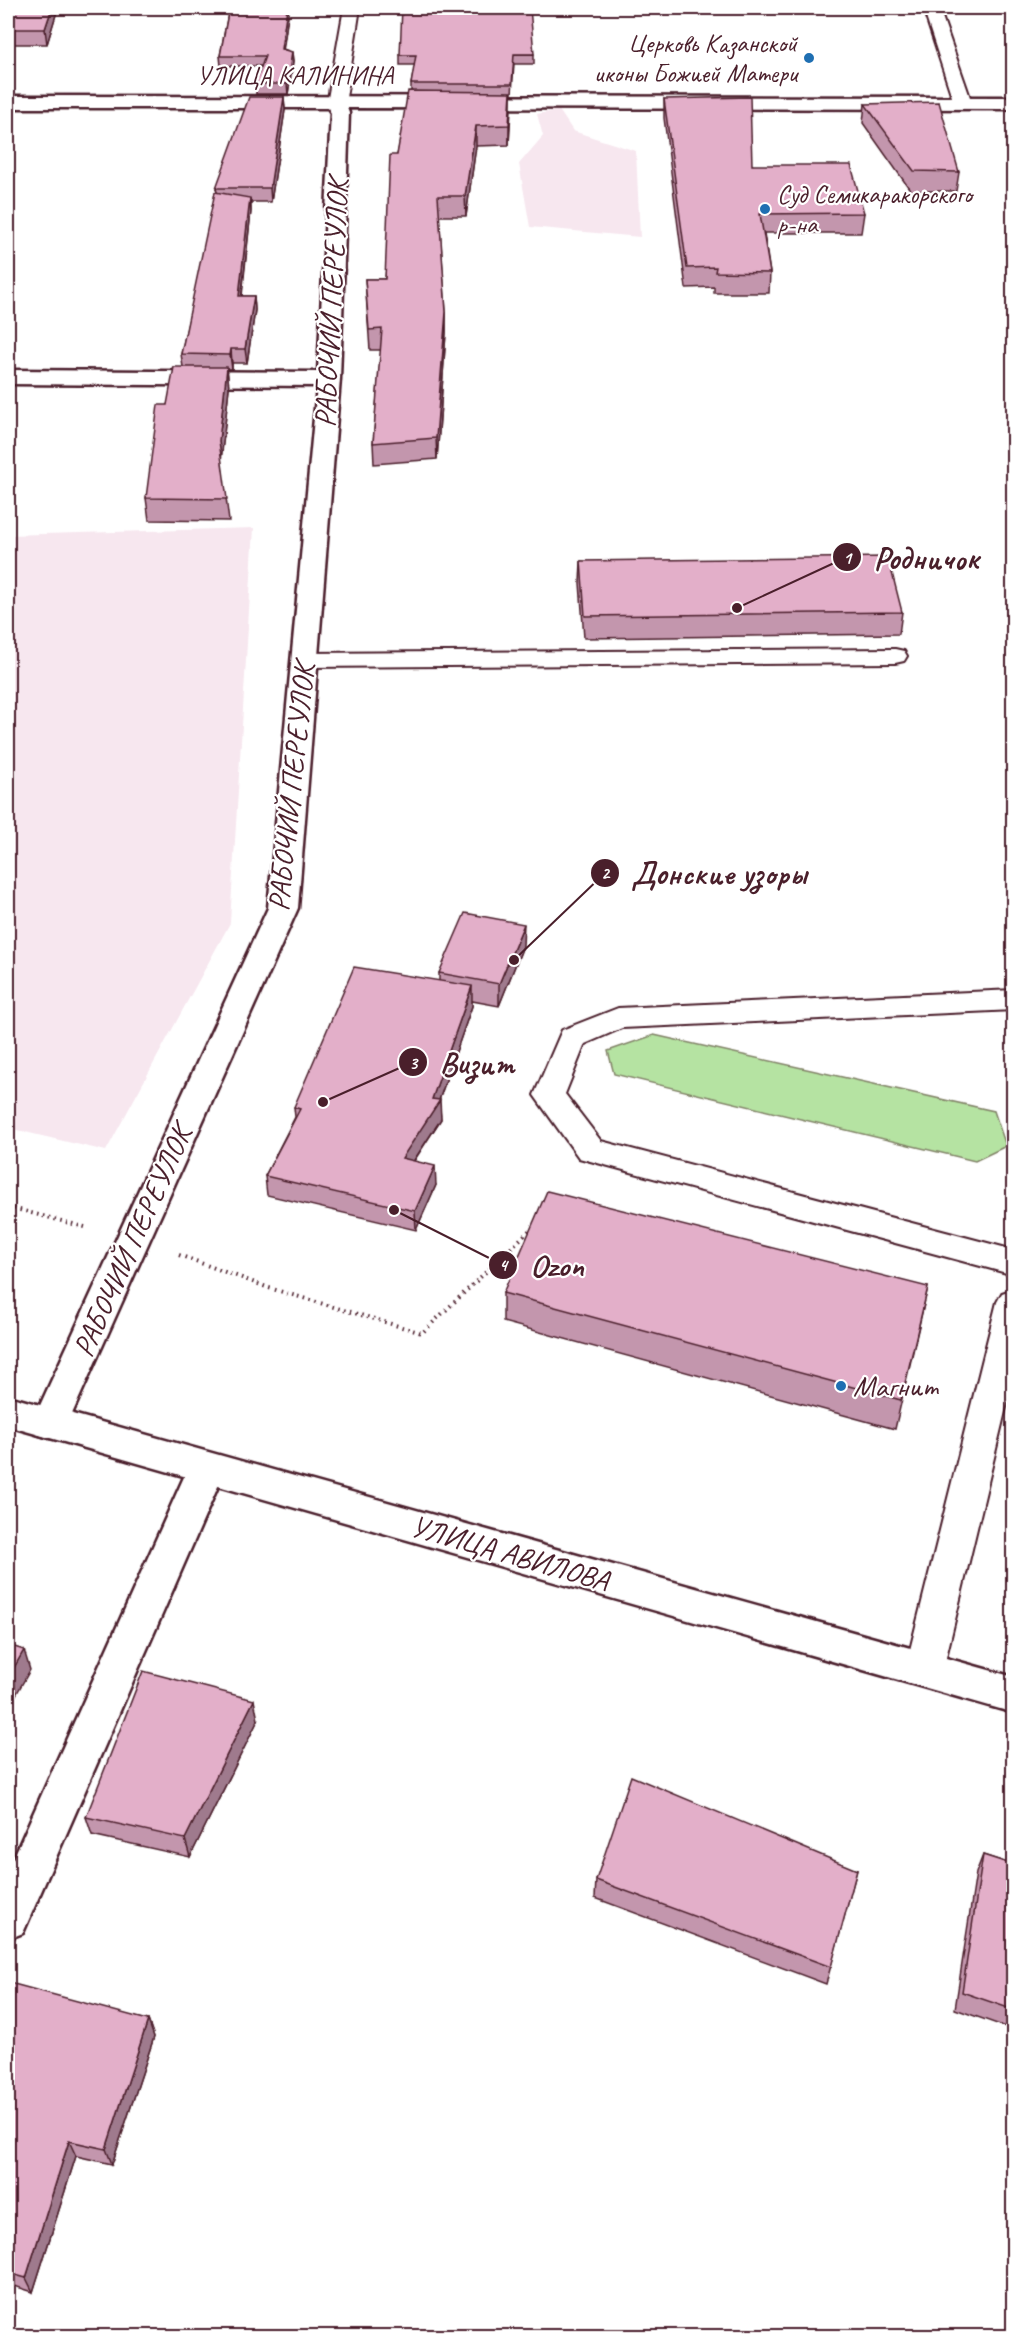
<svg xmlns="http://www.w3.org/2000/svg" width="1021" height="2344" font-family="Caveat,sans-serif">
  <rect width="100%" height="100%" fill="#fff"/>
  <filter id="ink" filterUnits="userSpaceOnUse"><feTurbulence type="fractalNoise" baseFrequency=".0167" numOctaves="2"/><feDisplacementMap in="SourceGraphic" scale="12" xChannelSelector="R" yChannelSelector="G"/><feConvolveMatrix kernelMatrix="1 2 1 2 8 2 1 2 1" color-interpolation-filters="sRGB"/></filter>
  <g filter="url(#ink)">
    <!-- built -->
    <path fill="#f7e7ef" d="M559 110 573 131 636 151 640 237 530 227 519 164 543 136 537 114Z
      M254 528 230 923 106 1151 8 1128V535Z"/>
    <!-- green -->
    <path fill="#b5e3a2" stroke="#808166" stroke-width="1.5" d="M654 1035 994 1111 1006 1146 975 1161 614 1074 608 1051Z"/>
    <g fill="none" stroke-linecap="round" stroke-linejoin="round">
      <!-- lane casing -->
      <g stroke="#4a1f2b" stroke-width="4">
        <path id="lane" d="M344 8H360L345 104 342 108H330L327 104Z
          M923 8H939L972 103 969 107H957L954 103Z
          M895 649 904 651 907 656 904 661 895 663 305 667 296 665 293 660 296 655 305 653Z
          M1014 990V1010L622 1028 585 1044 565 1094 601 1141 1014 1250V1275L579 1158 534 1095 562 1030 618 1008Z
          M1014 1289V1374L943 1670 937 1682 924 1687 911 1682 905 1670 997 1302 1002 1293Z"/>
      </g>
      <!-- street casing -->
      <g stroke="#4a1f2b" stroke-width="5">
        <path id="street" d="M8 96 1014 97V109L347 108 349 113 340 379 298 908 68 1423 63 1434 50 1438 37 1434 32 1423 268 908 317 386 8 384V370L318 372 331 113 328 108H8Z
          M207 1453 220 1457 226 1468 23 1933 8 1939V1870L188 1468 194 1457Z"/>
      </g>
      <!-- secondary casing -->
      <g stroke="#4a1f2b" stroke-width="5">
        <path id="secondary" d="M8 1396 1014 1677V1713L8 1426Z"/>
      </g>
      <!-- path -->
      <path stroke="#4a1f2b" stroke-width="4" stroke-dasharray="1.5 4.5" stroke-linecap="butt" d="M8 1207 85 1227
        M179 1255 269 1288 422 1333 533 1227"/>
      <!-- lane -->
      <use href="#lane" fill="#fff" fill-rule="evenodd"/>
      <!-- street -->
      <use href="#street" fill="#fff" fill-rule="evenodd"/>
      <!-- secondary -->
      <use href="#secondary" fill="#fff" fill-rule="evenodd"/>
    </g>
    <!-- wall -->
    <path fill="#c396ad" stroke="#4a1f2b" stroke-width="1.5" d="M8 8H58L47 44H8Z
      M229 8H289L283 49 292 52 293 62 288 94H256L255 84 261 66H221L220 56Z
      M534 54V64H514L512 94H511L509 145 476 146 466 216H439L446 312V333L437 459 374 464 373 443 381 350H370L365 279H385L397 155 411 91V84L415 65H400V55Z
      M284 97 285 110 271 202H251V211L242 296H254L255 310 247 363H232V369H227L229 388 221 459 229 521 149 520 146 498 167 405 183 367 181 354 217 192 216 188Z
      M664 99 752 165 864 213 861 233H764L770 273 769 293H714V287L686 288 664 118Z
      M865 104 959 172 956 191H911L863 123Z
      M581 561 902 612 899 634 584 638 580 583Z
      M523 946 499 1006 472 1001V1006L439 1100 441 1119 414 1161 436 1185 416 1230 267 1195 265 1176 295 1117 294 1107 439 981V973Z
      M928 1287 895 1429 503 1322V1293Z
      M258 1720 190 1857 92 1835 86 1817Z
      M983 1855 1014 1865V2030L955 2009 976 1873Z
      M857 1870 826 1984 595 1898 596 1880Z
      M8 1991 148 2020 154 2037 112 2164 76 2156 33 2292 8 2284Z"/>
    <!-- shaded-wall -->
    <path fill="#9f7a8d" stroke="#4a1f2b" stroke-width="1.5" d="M52 8H58L47 44 45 29Z
      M287 8H289L282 59 281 49Z
      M292 52 293 62 288 94 287 84Z
      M511 92V110L509 145V125Z
      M284 97 285 110 271 202 270 188Z
      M476 126V146L466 216 465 196Z
      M250 198 251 211 240 310 239 296Z
      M254 296 255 310 247 363 245 349Z
      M446 312V333L437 459 436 438Z
      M231 349 232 363V369L230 355Z
      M227 367 229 388 221 462 219 441Z
      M524 924 523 946 499 1006V984Z
      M472 986V1006L438 1103 440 1100 441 1119 403 1177 402 1158 432 1099Z
      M435 1166 436 1185 416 1230 415 1211Z
      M24 1650 30 1670 8 1709V1678Z
      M254 1700 258 1720 190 1857 185 1839Z
      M148 2020 154 2037 112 2164 106 2149Z
      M69 2141 76 2156 33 2292 26 2278Z"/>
    <!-- building -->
    <path fill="#e3afc9" stroke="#4a1f2b" stroke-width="1.5" d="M8 8H52L45 29H8Z
      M229 8H287L281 49 292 52 287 84H255L265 56H220Z
      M402 8H530L534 54H514L512 84H411L416 55H400Z
      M408 91 511 92 509 125 476 126 465 196H438L446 312 436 438 373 443 382 329 369 330 365 279H385L390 155H397Z
      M249 97H284L270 188H216Z
      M750 97 752 165H851L864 213 760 214 770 273 715 272 716 267 687 268 664 99Z
      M939 102 959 172 914 171 865 104Z
      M215 192 250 198 239 296H254L245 349H231L230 355 181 354Z
      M174 367H227L219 441 227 499 146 498 158 405H167Z
      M888 557 902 612 585 616 581 561Z
      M465 913 524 924 499 984 439 973Z
      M354 967 472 986 432 1099 440 1100 402 1158 435 1166 415 1211 265 1176 300 1109 294 1107Z
      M547 1191 928 1287 901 1400 503 1293Z
      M8 1645 24 1650 8 1678Z
      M143 1671 254 1700 185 1839 86 1817Z
      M631 1776 857 1870 831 1967 596 1880Z
      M983 1855 1014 1865V2010L962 1992Z
      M10 1983 148 2020 106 2149 69 2141 26 2278 8 2273V1991Z"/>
  </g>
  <!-- markers -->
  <g fill="#1f6fb2" stroke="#fff" stroke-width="2">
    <circle cx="809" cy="58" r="6"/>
    <circle cx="765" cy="209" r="6"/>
    <circle cx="841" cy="1386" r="6"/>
  </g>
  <g text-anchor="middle" stroke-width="4.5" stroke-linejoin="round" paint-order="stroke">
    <!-- far-poi labels -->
    <g font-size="26" fill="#4a1f2b" stroke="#fff" text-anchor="end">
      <text x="797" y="52">Церковь Казанской<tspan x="797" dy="30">иконы Божией Матери</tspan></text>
      <text x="777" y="203" text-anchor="start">Суд Семикаракорского<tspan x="777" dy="30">р-на</tspan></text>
    </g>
    <!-- far-street labels -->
    <g font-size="26" fill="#4a1f2b" stroke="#fff">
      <text x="295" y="84">УЛИЦА КАЛИНИНА</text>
    </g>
    <!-- street labels -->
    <g font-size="30" fill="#4a1f2b" stroke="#fff">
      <text transform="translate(331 303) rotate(-87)" y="10">РАБОЧИЙ ПЕРЕУЛОК</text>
      <text transform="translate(291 787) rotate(-84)" y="10">РАБОЧИЙ ПЕРЕУЛОК</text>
      <text transform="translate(132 1241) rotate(-66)" y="10">РАБОЧИЙ ПЕРЕУЛОК</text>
      <text transform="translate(510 1553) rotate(16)" y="10">УЛИЦА АВИЛОВА</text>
    </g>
    <!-- poi labels -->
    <g font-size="30" fill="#4a1f2b" stroke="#fff" text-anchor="start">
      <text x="853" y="1396">Магнит</text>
    </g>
  </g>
  <!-- callouts -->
  <path fill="none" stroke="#4a1f2b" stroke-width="2" d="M737 608L847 557M514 960L605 873M323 1102L413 1062M394 1210L503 1265"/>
  <g fill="#4a1f2b" stroke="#fff" stroke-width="2">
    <circle cx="737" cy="608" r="6"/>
    <circle cx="514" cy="960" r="6"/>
    <circle cx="323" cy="1102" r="6"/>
    <circle cx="394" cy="1210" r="6"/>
    <circle cx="847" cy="557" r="15"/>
    <circle cx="605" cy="873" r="15"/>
    <circle cx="413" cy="1062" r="15"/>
    <circle cx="503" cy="1265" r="15"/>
  </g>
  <g font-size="18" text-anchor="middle" font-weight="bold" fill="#fff">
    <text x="847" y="564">1</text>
    <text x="605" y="879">2</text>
    <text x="413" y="1069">3</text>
    <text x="503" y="1271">4</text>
  </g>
  <g font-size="32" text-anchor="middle" font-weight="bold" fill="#4a1f2b" stroke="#fff" stroke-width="4.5" stroke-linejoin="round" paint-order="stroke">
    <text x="926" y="569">Родничок</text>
    <text x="719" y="884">Донские узоры</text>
    <text x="477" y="1074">Визит</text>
    <text x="557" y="1276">Ozon</text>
  </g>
  <!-- margin -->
  <rect width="1021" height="2344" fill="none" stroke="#fff" stroke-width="30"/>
  <rect x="15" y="15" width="991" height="2314" fill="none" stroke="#4a1f2b" stroke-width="2" filter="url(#ink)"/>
</svg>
